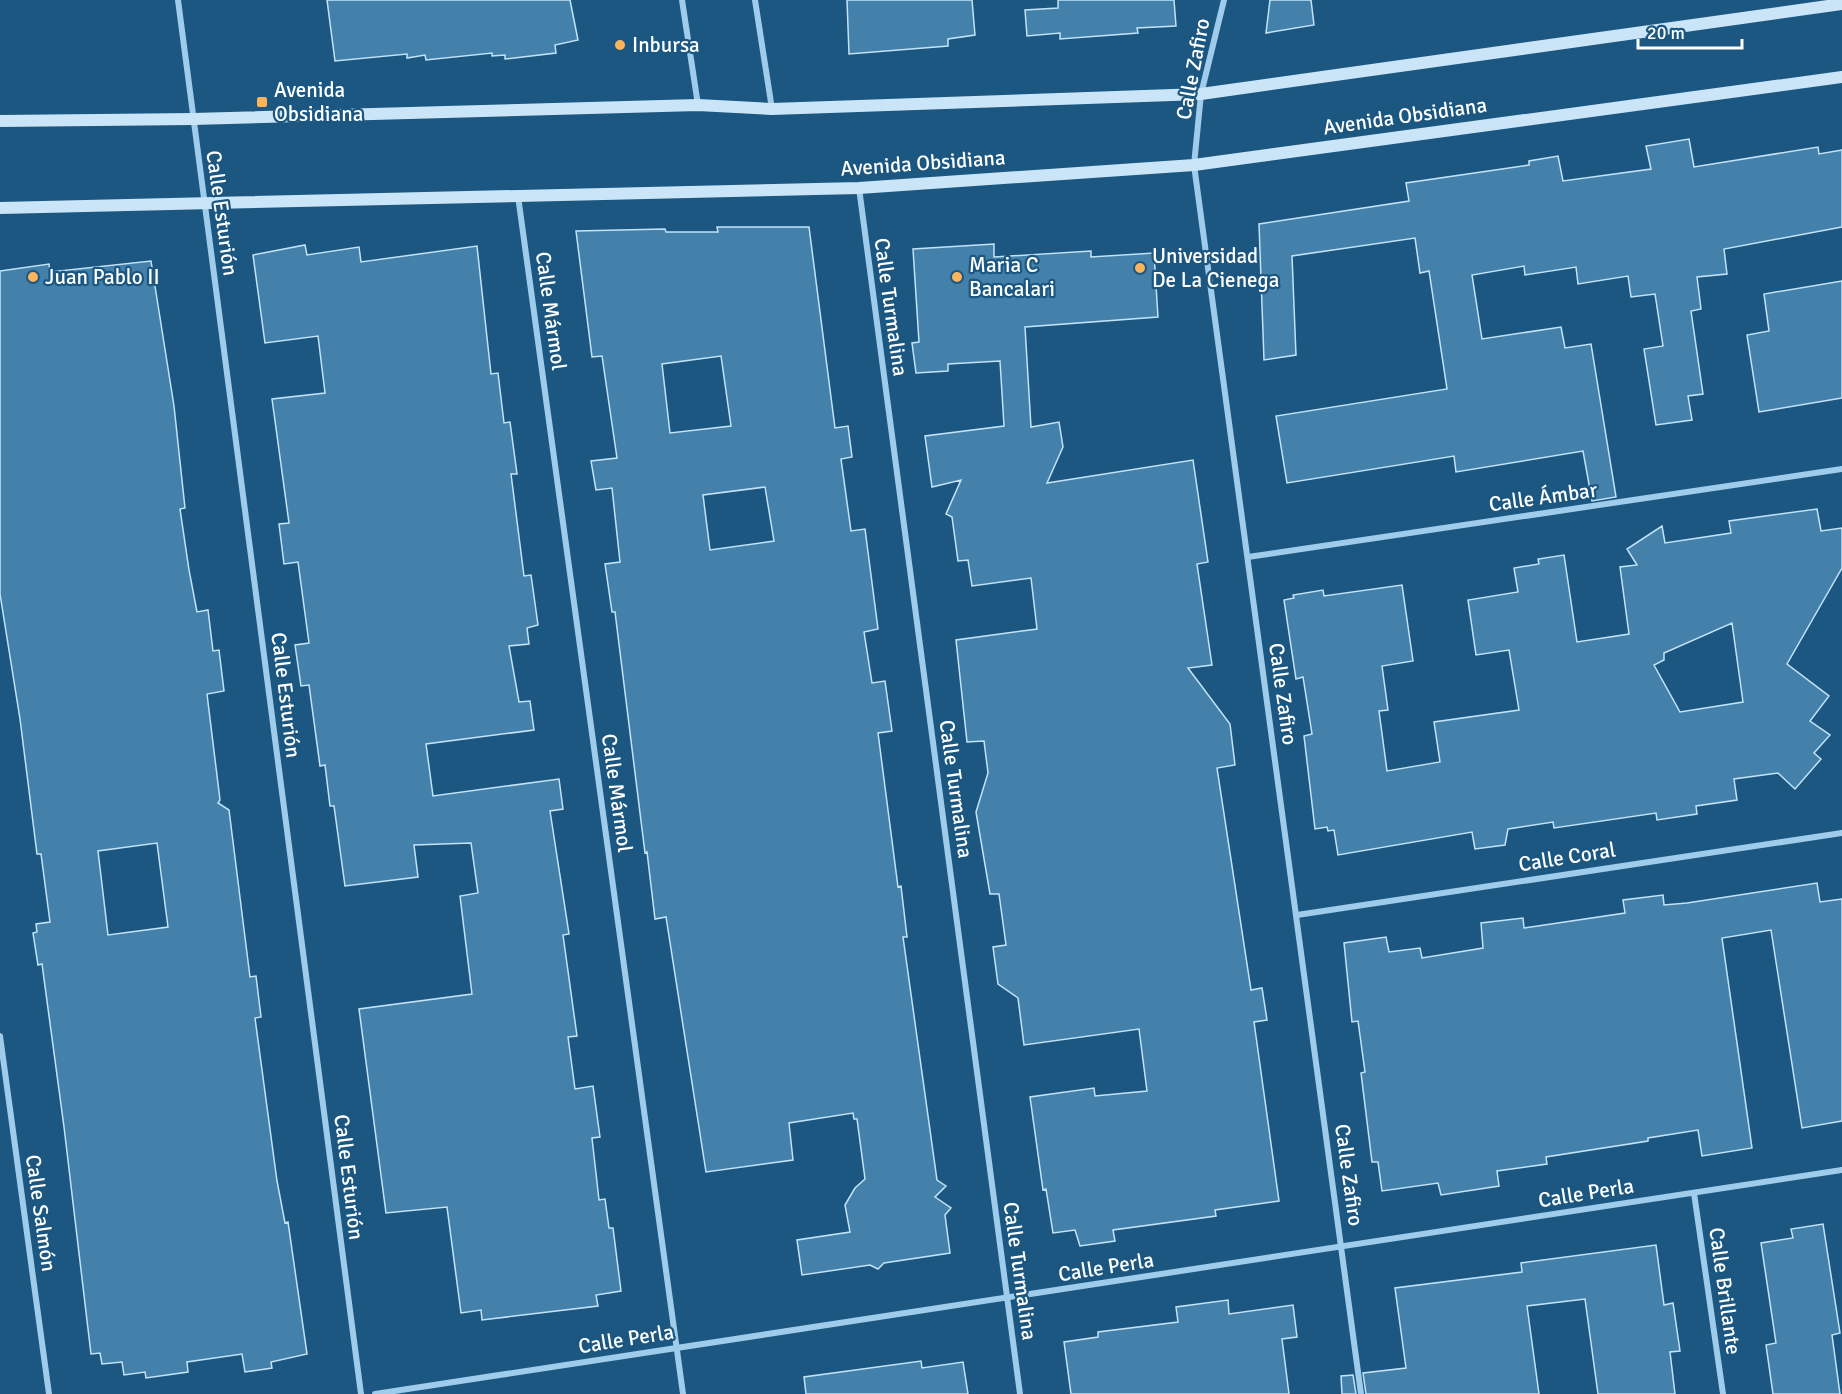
<svg xmlns="http://www.w3.org/2000/svg" width="1842" height="1394" font-family="Signika,sans-serif">
  <rect width="100%" height="100%" fill="#1b5780"/>
  <!-- building -->
  <path fill="#4381ab" stroke="#c3e3f8" stroke-width="1.5" fill-rule="evenodd" d="M327 0H570L578 40 555 45 556 53 505 59V55L492 56V53L426 60 425 55 407 58V54L335 61Z
    M847 0H972L975 35 948 39V46L849 54Z
    M1058 0H1174L1176 26 1137 28 1138 33 1060 39V33L1027 36 1025 10 1058 8Z
    M1270 0H1311L1314 25 1266 33Z
    M1689 139 1694 167 1818 147 1819 154 1842 150V227L1724 249 1727 274 1697 277 1701 309 1691 311 1703 394 1688 396 1692 420 1656 425 1644 349 1663 346 1655 294 1631 297 1628 276 1578 284 1576 267 1525 275 1524 266 1472 275 1482 339 1561 327 1565 348 1591 344 1616 497 1592 501 1583 451 1456 472 1454 456 1287 483 1276 416 1447 389 1429 271 1420 273 1415 238 1292 256 1296 355 1264 360 1259 224 1409 201 1406 183 1529 165V161L1558 156 1563 181 1651 169 1646 146Z
    M717 227H809L835 428 848 426 852 457 841 459 851 531 865 529 878 629 864 632 872 683 885 681 892 731 878 733 898 887 901 886 907 937H903L937 1180 946 1186 935 1197 951 1208 945 1215 950 1253 884 1263 878 1269 870 1265 802 1275 797 1240 850 1232 845 1205 855 1188 865 1179 857 1119H854L853 1113 789 1123 793 1160 706 1172 666 917 655 919 647 852 645 853 615 612H612L605 564 620 562 612 488 596 490 591 461 617 458 602 356 592 357 576 231 665 229 666 232H718ZM721 356 731 426 670 433 662 364ZM765 487 774 541 710 550 703 495Z
    M994 244V257L1091 251V257L1154 253 1158 317 1025 327 1031 427 1059 422 1063 447 1047 483 1193 460 1208 562 1197 564 1212 665 1188 668 1230 724 1235 765 1217 768 1251 990 1262 988 1267 1020 1254 1022 1279 1201 1215 1210 1216 1216 1113 1230 1115 1241 1080 1246 1075 1230 1053 1233 1046 1189 1043 1190 1030 1097 1094 1088 1095 1096 1147 1091 1139 1029 1024 1045 1018 998 998 984 993 947 1006 945 999 894H990L976 812 988 773 984 741 967 742 956 640 1037 629 1031 578 972 586 968 560 958 561 952 517 946 514 961 480 932 487 925 436 1004 426 1000 361 948 364V371L916 373 912 343 919 342 913 249Z
    M305 245 307 255 359 247 361 262 477 246 491 374 498 373 504 423 510 422 517 474H511L524 576 531 575 538 625 527 628 529 644 509 646 519 702 530 701 534 730 426 744 433 796 559 779 563 809 550 811 569 934 563 935 577 1036 568 1037 575 1089 593 1086 600 1137 592 1138 599 1200 605 1199 609 1228H613L621 1291 596 1295 598 1306 482 1320 481 1310 461 1313 447 1207 386 1213 359 1009 472 994 460 896 478 893 471 843 414 845 418 877 345 886 334 806H330L325 765 320 766 309 685 301 686 295 645 309 643 298 562 284 564 279 524 289 523 272 399 325 393 318 336 265 343 253 255Z
    M151 261 174 406 185 508 180 509 189 570 197 612 208 610 213 651 219 650 224 691 207 694 220 800 218 803 229 810 250 977 256 976 261 1017 255 1018 277 1181 285 1223 288 1222 307 1354 271 1362 272 1368 245 1372 242 1354 187 1362 188 1372 146 1378 145 1372 124 1375 122 1362 102 1364 100 1353 91 1354 64 1127 42 964 38 965 33 933 37 932 36 924 50 922 41 854H37L20 719 0 594V271L49 264 50 272ZM157 843 168 927 108 935 98 851Z
    M1842 281V398L1759 412 1747 335 1769 331 1764 294Z
    M1817 509 1821 531 1842 528V568L1787 664 1829 696 1810 721 1830 735 1814 753 1821 759 1795 789 1778 773 1734 779 1737 800 1696 806 1697 814 1657 820 1656 813 1554 828 1553 822 1508 829 1505 845 1475 849 1472 832 1338 855 1334 830 1328 831 1327 827 1315 829 1304 736 1312 734 1303 677 1296 679 1284 600 1294 598 1293 595 1323 590 1324 596 1402 585 1413 661 1382 666 1388 710 1379 711 1387 771 1440 762 1434 722 1519 710 1509 650 1476 655 1468 600 1518 592 1514 568 1539 564 1538 559 1564 555 1577 642 1629 634 1620 567 1637 565 1627 549 1662 526 1665 543 1731 533 1729 521ZM1732 623 1743 702 1680 712 1654 665 1664 660V653Z
    M1817 883 1820 902 1842 899V1121L1802 1128 1771 930 1722 938 1752 1148 1702 1156 1698 1130 1648 1138V1141L1546 1157 1547 1164 1497 1171 1499 1186 1441 1195 1438 1183 1382 1191 1378 1162H1372L1361 1073 1365 1072 1358 1021 1352 1022 1344 943 1386 937 1389 952 1420 948 1422 958 1483 948 1481 923 1523 918 1524 928 1625 913 1623 900 1663 895 1664 905 1687 903Z
    M1823 1224 1840 1333 1832 1335 1840 1394H1773L1766 1345 1776 1343 1761 1243 1793 1238 1791 1229Z
    M1656 1245 1664 1305 1673 1303 1680 1351 1670 1352 1675 1394H1598L1585 1299 1527 1306 1539 1394H1366L1363 1373 1406 1368 1395 1288 1522 1272 1521 1263Z
    M1228 1300 1229 1314 1293 1305 1297 1337 1282 1339 1289 1394H1071L1064 1342 1098 1337V1332L1178 1322 1176 1307Z
    M921 1361 922 1368 963 1362 968 1394H806L804 1377Z
    M1353 1375 1356 1394H1342L1341 1376Z"/>
  <g fill="none" stroke-linecap="round" stroke-linejoin="round">
    <!-- street -->
    <path stroke="#9eccea" stroke-width="6" d="M178 0 361 1394
      M682 0 698 105
      M755 0 772 109
      M1224 0 1201 94 1194 165 1361 1394
      M859 188 1020 1394
      M518 196 683 1394
      M1248 557 1842 469
      M1297 915 1842 833
      M0 1036 49 1394
      M1694 1193 1723 1394
      M375 1394 1842 1170"/>
    <!-- secondary -->
    <path stroke="#cae5f7" stroke-width="12" d="M0 121 193 119 698 105 772 109 1201 94 1842 4
      M0 208 859 188 1194 165 1842 77"/>
  </g>
  <!-- markers -->
  <g fill="#fcb45a" stroke="#1b5780" stroke-width="2">
    <circle cx="620" cy="45" r="6"/>
    <rect x="256" y="96" width="12" height="12" rx="3"/>
    <circle cx="1140" cy="268" r="6"/>
    <circle cx="33" cy="277" r="6"/>
    <circle cx="957" cy="277" r="6"/>
  </g>
  <g text-anchor="middle" stroke-width="4.5" stroke-linejoin="round" paint-order="stroke">
    <!-- poi labels -->
    <g font-size="21" fill="#fff" stroke="#1b5780" text-anchor="start">
      <text x="632" y="52">Inbursa</text>
      <text x="274" y="97">Avenida<tspan x="274" dy="24">Obsidiana</tspan></text>
      <text x="1152" y="263">Universidad<tspan x="1152" dy="24">De La Cienega</tspan></text>
      <text x="969" y="272">Maria C<tspan x="969" dy="24">Bancalari</tspan></text>
      <text x="45" y="284">Juan Pablo II</text>
    </g>
    <!-- street labels -->
    <g font-size="21" fill="#fff" stroke="#1b5780">
      <text transform="translate(1193 69) rotate(-79)" y="7">Calle Zafiro</text>
      <text transform="translate(1405 116) rotate(-8)" y="7">Avenida Obsidiana</text>
      <text transform="translate(923 163) rotate(-4)" y="7">Avenida Obsidiana</text>
      <text transform="translate(222 213) rotate(82)" y="7">Calle Esturión</text>
      <text transform="translate(891 307) rotate(82)" y="7">Calle Turmalina</text>
      <text transform="translate(551 311) rotate(82)" y="7">Calle Mármol</text>
      <text transform="translate(1543 497) rotate(-8)" y="7">Calle Ámbar</text>
      <text transform="translate(1283 694) rotate(82)" y="7">Calle Zafiro</text>
      <text transform="translate(286 695) rotate(83)" y="7">Calle Esturión</text>
      <text transform="translate(956 789) rotate(82)" y="7">Calle Turmalina</text>
      <text transform="translate(617 793) rotate(82)" y="7">Calle Mármol</text>
      <text transform="translate(1567 857) rotate(-9)" y="7">Calle Coral</text>
      <text transform="translate(1349 1175) rotate(82)" y="7">Calle Zafiro</text>
      <text transform="translate(349 1177) rotate(83)" y="7">Calle Esturión</text>
      <text transform="translate(1586 1193) rotate(-9)" y="7">Calle Perla</text>
      <text transform="translate(41 1213) rotate(82)" y="7">Calle Salmón</text>
      <text transform="translate(1106 1267) rotate(-9)" y="7">Calle Perla</text>
      <text transform="translate(1020 1271) rotate(82)" y="7">Calle Turmalina</text>
      <text transform="translate(1725 1291) rotate(82)" y="7">Calle Brillante</text>
      <text transform="translate(626 1339) rotate(-9)" y="7">Calle Perla</text>
    </g>
  </g>
  <!-- scale -->
  <path d="M1638 39v9h104v-9" fill="none" stroke="#ffffff" stroke-width="3"/>
  <text x="1647" y="39" font-size="18" fill="#ffffff" stroke="#1b5780" stroke-width="4.5" paint-order="stroke">20 m</text>
</svg>
